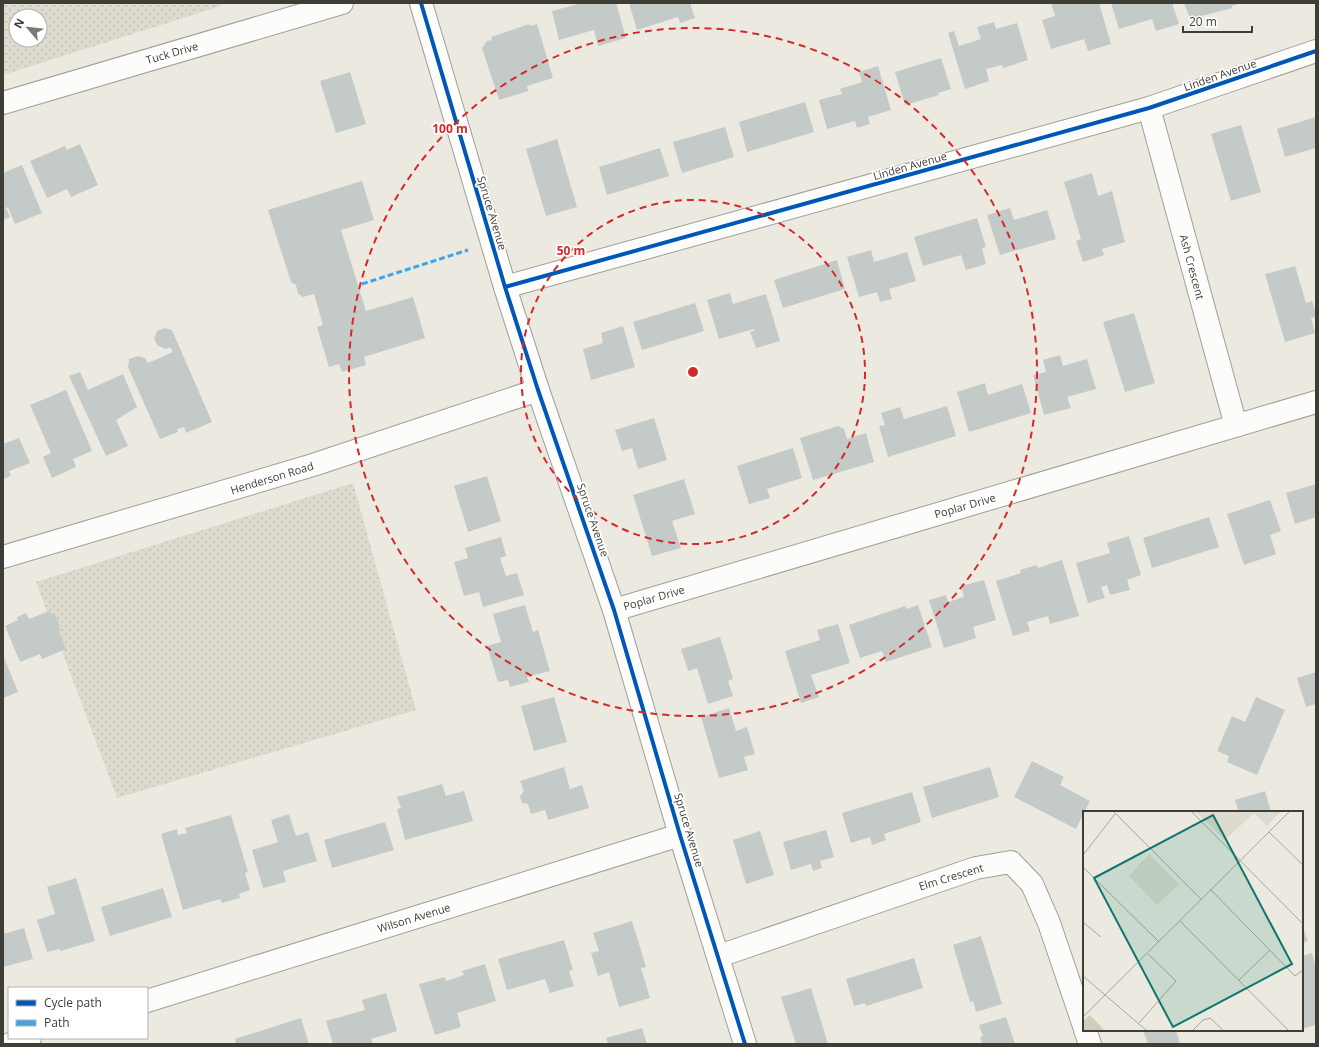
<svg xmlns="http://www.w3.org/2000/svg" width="1319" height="1047" font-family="'Open Sans',sans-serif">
  <defs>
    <pattern id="park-dots" width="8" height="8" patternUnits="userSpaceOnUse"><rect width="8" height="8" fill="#dddbcd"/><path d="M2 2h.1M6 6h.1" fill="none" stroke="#bfbdb1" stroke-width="1.8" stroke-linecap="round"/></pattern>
  </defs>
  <rect width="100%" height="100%" fill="#eceae0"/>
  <!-- park -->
  <path fill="url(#park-dots)" fill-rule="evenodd" d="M3 3H220L221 6 3 75ZM16 16H40V40H16Z
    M353 483 416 710 117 798 36 582Z"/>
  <!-- building -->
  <path fill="#c4cac8" d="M582 3H616L626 38 598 46 594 30 559 40 552 11Z
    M629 3H690L695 18 680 23 678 17 637 30Z
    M1051 3H1099L1111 44 1088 51 1084 39 1051 49 1042 20 1055 16Z
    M1111 3H1172L1179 24 1156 31 1152 19 1119 29Z
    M1184 3H1240L1232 6V8L1190 19Z
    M994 22 996 29 1017 23 1028 60 1003 68 1002 65 986 69 989 81 965 89 948 33 954 31 959 46 981 39 977 27Z
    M529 24 530 26 537 24 553 78 527 86 528 91 499 100 482 48 487 41 492 40 491 37Z
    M941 58 951 89 938 93 939 95 905 105 895 72Z
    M878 66 891 110 868 117 870 124 857 128 855 121 827 129 819 100 842 94 840 89 862 82 859 72Z
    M350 72 366 124 336 133 320 81Z
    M805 102 814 132 747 152 739 122Z
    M1316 117V148L1285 157 1277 129Z
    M1241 125 1261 192 1231 201 1211 134Z
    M725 127 734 157 682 173 673 142Z
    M557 139 577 207 546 216 526 149Z
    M80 144 98 185 71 197 67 189 47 198 30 161 65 146 67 150Z
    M660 148 669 176 607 195 599 167Z
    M22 165 42 213 15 224 8 207 6 208 10 217 3 220V173Z
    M1092 173 1098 196 1112 191 1125 242 1102 249 1104 255 1083 262 1076 241 1081 239 1064 182Z
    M362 181 374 220 341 230 366 311 413 297 425 338 364 357 366 365 342 372 339 364 329 367 317 327 323 325 314 294 303 297 298 294 296 285 291 282 268 210Z
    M1010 208 1014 220 1047 210 1056 239 1000 255 987 215Z
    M977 218 986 247 982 248 986 264 966 270 961 255 923 266 914 237Z
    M871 250 874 262 907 252 916 281 889 289 892 299 880 302 877 292 859 297 847 257Z
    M837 260 845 289 783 308 774 280Z
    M1295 266 1306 303 1312 301 1316 312V317L1311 318 1315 333 1285 342 1265 274Z
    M730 293 733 304 766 294 780 341 756 348 750 332 754 331V329L719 339 707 300Z
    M695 303 704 331 642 350 633 322Z
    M1134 313 1155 383 1125 392 1103 322Z
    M623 326 635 367 591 380 583 349 603 343 601 333Z
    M165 328 172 330 212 422 186 433 184 427 177 429 178 432 160 439 128 367 129 359 138 356 145 358 148 363 173 352 170 347 166 349 158 346 154 339 157 331Z
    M1060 355 1063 366 1087 359 1096 389 1067 397 1071 408 1044 415 1033 375 1046 372 1043 360Z
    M80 372 88 390 123 374 137 407 116 420 128 446 106 456 69 376Z
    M985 383 988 395 1022 384 1031 413 969 432 957 392Z
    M66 390 92 451 73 459 76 467 52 478 43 457 51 453 30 405Z
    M947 406 956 436 888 457 879 426 885 425 881 413 900 407 904 419Z
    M654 418 667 460 638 469 632 448 622 451 615 430Z
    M838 426 844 429 847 439 866 433 874 462 813 480 800 438Z
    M19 438 30 463 9 471 11 476 3 479V444Z
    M793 448 802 478 767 489 770 498 749 504 737 466Z
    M487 476 501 521 468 532 454 486Z
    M684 479 695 514 672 521 681 548 652 556 633 495Z
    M1316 484V517L1295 524 1286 493Z
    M1270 500 1281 531 1270 535 1276 554 1244 565 1227 514Z
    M1209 517 1219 547 1152 568 1143 538Z
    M1129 536 1141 575 1127 580 1130 590 1110 595 1107 585 1101 587 1105 598 1088 603 1076 563 1110 553 1107 543Z
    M501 537 506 556 500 558 506 576 517 573 524 595 483 607 479 592 464 596 454 562 468 558 465 548Z
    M1062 560 1079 616 1050 624 1048 616 1027 622 1030 631 1013 636 996 581 1021 573 1020 570 1037 565 1038 568Z
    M984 580 996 620 973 627 976 638 944 648 929 600 946 595 948 602 964 597 961 586Z
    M525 605 533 632 538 630 550 671 527 677 529 682 510 687 508 680 498 682 487 646 501 642 493 614Z
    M918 605 932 647 886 662 882 651 860 658 849 625 905 606 906 609Z
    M49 611 51 614 54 613 59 623 60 631 59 632 66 649 42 659 40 654 20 662 5 626 18 620 17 617 26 613 29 619Z
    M838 624 850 663 811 675 819 697 801 703 785 651 820 640 817 630Z
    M720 637 733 679 728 681 733 696 708 704 697 668 688 671 681 649Z
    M3 655 18 692 3 698Z
    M1316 672V704L1306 707 1297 678Z
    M554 697 567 742 534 751 521 706Z
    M1256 697 1285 710 1257 775 1227 762 1229 756 1217 751 1232 716 1245 722Z
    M729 708 736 731 747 727 755 754 744 757 748 770 719 778 701 717Z
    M1032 761 1064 777 1060 785 1090 801 1076 829 1014 797Z
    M564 767 570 789 582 785 589 808 548 820 545 810 531 814 528 804 522 803 520 796 524 791 520 781Z
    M990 767 999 797 932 818 923 787Z
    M442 784 446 796 464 791 473 821 405 840 397 809 401 808 397 797Z
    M1265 791 1271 812H1239L1235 800Z
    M912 792 921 822 884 834 886 840 872 845 870 837 851 843 842 813Z
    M289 814 296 836 308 832 317 861 283 871 286 882 263 888 252 850 278 842 271 820Z
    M231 815 248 872 245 873 250 890 239 894 240 898 222 903 220 899 183 910 161 834 177 829 178 835 187 833 185 828Z
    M385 822 394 850 332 868 324 840Z
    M826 830 834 857 820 861 822 868 813 871 811 864 791 870 783 842Z
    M760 831 774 875 746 884 733 840Z
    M76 878 95 941 60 951V949L47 952 37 920 55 914 47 887Z
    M163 888 172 917 110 936 101 907Z
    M632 921 646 967 641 968 650 998 619 1007 609 972 598 976 591 953 599 951 593 933Z
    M1302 925 1308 941 1302 943Z
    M24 928 33 959 3 967V934Z
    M981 936 1002 1004 976 1012 973 1001 970 1002 953 945Z
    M564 940 573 970 569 971 574 986 550 993 545 979 507 990 498 959Z
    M1312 953 1316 967V1025L1302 1029V956Z
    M914 958 923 988 866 1006 865 1003 854 1006 846 979Z
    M485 964 496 1001 457 1013 461 1027 435 1035 419 984 445 977 446 981 464 975 462 971Z
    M811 988 828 1044H796L781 997Z
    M386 993 397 1031 371 1039 373 1044H333L326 1021 365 1010 362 1000Z
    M1006 1017 1015 1044H982L980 1037 983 1036 979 1025Z
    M301 1018 309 1044H236L235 1039Z
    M642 1028 647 1044H608L606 1038Z
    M1143 1030H1176L1180 1044H1148Z"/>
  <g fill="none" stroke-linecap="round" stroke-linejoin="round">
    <!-- minor casing -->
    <g stroke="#a09f98" stroke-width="24">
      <path id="minor" d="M3 103 342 3
        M1149 108 1236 426
        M505 287 1149 108 1316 51
        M3 557 313 465 538 390
        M614 610 1316 402
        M719 956 976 868 1011 862 1032 884 1049 923 1084 1026
        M147 1001 680 835
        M1085 1030 1090 1044
        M10 1044 30 1038"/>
    </g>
    <!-- tertiary casing -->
    <g stroke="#a09f98" stroke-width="24">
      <path id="tertiary" d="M421 3 505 287 538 390 614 610 680 835 745 1044"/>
    </g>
    <!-- minor -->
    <use href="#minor" stroke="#fcfcfa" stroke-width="22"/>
    <!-- tertiary -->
    <use href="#tertiary" stroke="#fcfcfa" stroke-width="22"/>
    <!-- quiet -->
    <path stroke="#3fa4eb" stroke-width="3" stroke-dasharray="6 3" stroke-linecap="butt" d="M362 284 468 250"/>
    <!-- cycleway casing -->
    <g stroke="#fff" stroke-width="6">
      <path id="cycleway" d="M421 3 505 287 538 390 614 610 680 835 745 1044
        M505 287 1149 108 1316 51"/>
    </g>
    <!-- cycleway -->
    <use href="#cycleway" stroke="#0057b8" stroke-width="4"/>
  </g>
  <!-- distance rings -->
  <g fill="none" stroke="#d62828" stroke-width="2" stroke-dasharray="7 5">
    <circle cx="693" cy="372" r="172"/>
    <circle cx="693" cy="372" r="344"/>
  </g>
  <g text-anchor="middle" stroke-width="3.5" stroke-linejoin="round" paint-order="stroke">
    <!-- street labels -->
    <g font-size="11" fill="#3e3d36" stroke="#fff">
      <text transform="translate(172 53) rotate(-16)" y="4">Tuck Drive</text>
      <text transform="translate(1220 75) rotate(-19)" y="4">Linden Avenue</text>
      <text transform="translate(910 166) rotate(-16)" y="4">Linden Avenue</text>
      <text transform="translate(492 213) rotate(73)" y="4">Spruce Avenue</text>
      <text transform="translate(1192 267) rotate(75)" y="4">Ash Crescent</text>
      <text transform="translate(272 478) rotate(-17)" y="4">Henderson Road</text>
      <text transform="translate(965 506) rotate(-16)" y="4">Poplar Drive</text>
      <text transform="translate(593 520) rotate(71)" y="4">Spruce Avenue</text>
      <text transform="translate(654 598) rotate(-16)" y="4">Poplar Drive</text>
      <text transform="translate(689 830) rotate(73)" y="4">Spruce Avenue</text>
      <text transform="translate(951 877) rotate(-17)" y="4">Elm Crescent</text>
      <text transform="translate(414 918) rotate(-17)" y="4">Wilson Avenue</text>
    </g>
  </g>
  <!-- overview -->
  <g transform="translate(1083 811)">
    <rect width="220" height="220" fill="#eceae0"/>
    <path d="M7 204 22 220H0V210Z" fill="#d0cdb8"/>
    <path d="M112 0H198L184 15 171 2 142 29ZM66 43 96 73 74 94 46 65Z" fill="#dddbcd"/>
    <path fill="none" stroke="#a6a59c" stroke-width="1" d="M30 0 118 88M108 0 220 113M186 21 220 54M0 44 32 3M0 56 76 131M127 78 212 165 220 159M97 110 206 220M0 111 18 126M0 165 64 220M156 169 186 140M0 206 207 0M56 212 93 170 65 143M109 220 120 209 127 207 141 220"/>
    <path fill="#0f766e" fill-opacity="0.15" stroke="#0f766e" stroke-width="2" d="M130 4 209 153 90 216 11 67Z"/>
    <rect width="220" height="220" fill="none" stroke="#3e3d36" stroke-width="2"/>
  </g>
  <circle cx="693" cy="372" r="6" fill="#d62828" stroke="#fff" stroke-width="2"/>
  <g font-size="12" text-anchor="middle" font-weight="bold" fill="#d62828" stroke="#fff" stroke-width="3.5" stroke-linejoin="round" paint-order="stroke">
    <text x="450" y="133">100 m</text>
    <text x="571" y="255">50 m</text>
  </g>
  <!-- border -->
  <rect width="1319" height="1047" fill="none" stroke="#3e3d36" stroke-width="8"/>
  <!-- legend -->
  <rect x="8" y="987" width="140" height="52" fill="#ffffff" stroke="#b2b1af"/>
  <rect x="16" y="1000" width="20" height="6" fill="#0057b8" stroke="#b2b1af"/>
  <text x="44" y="1007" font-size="12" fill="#3e3d36">Cycle path</text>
  <rect x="16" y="1020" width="20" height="6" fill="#3fa4eb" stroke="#b2b1af"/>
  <text x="44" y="1027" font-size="12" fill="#3e3d36">Path</text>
  <!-- north arrow -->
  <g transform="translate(28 28) rotate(298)"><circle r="19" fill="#ffffff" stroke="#b2b1af"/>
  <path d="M0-3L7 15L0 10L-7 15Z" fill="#7b7a72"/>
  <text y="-6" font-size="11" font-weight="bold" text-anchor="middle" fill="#3e3d36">N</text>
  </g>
  <!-- scale -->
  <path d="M1183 26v6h69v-6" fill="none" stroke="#3e3d36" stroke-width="2"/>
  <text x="1189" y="26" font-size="12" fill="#3e3d36" stroke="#ffffff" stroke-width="3" paint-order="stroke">20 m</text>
</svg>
